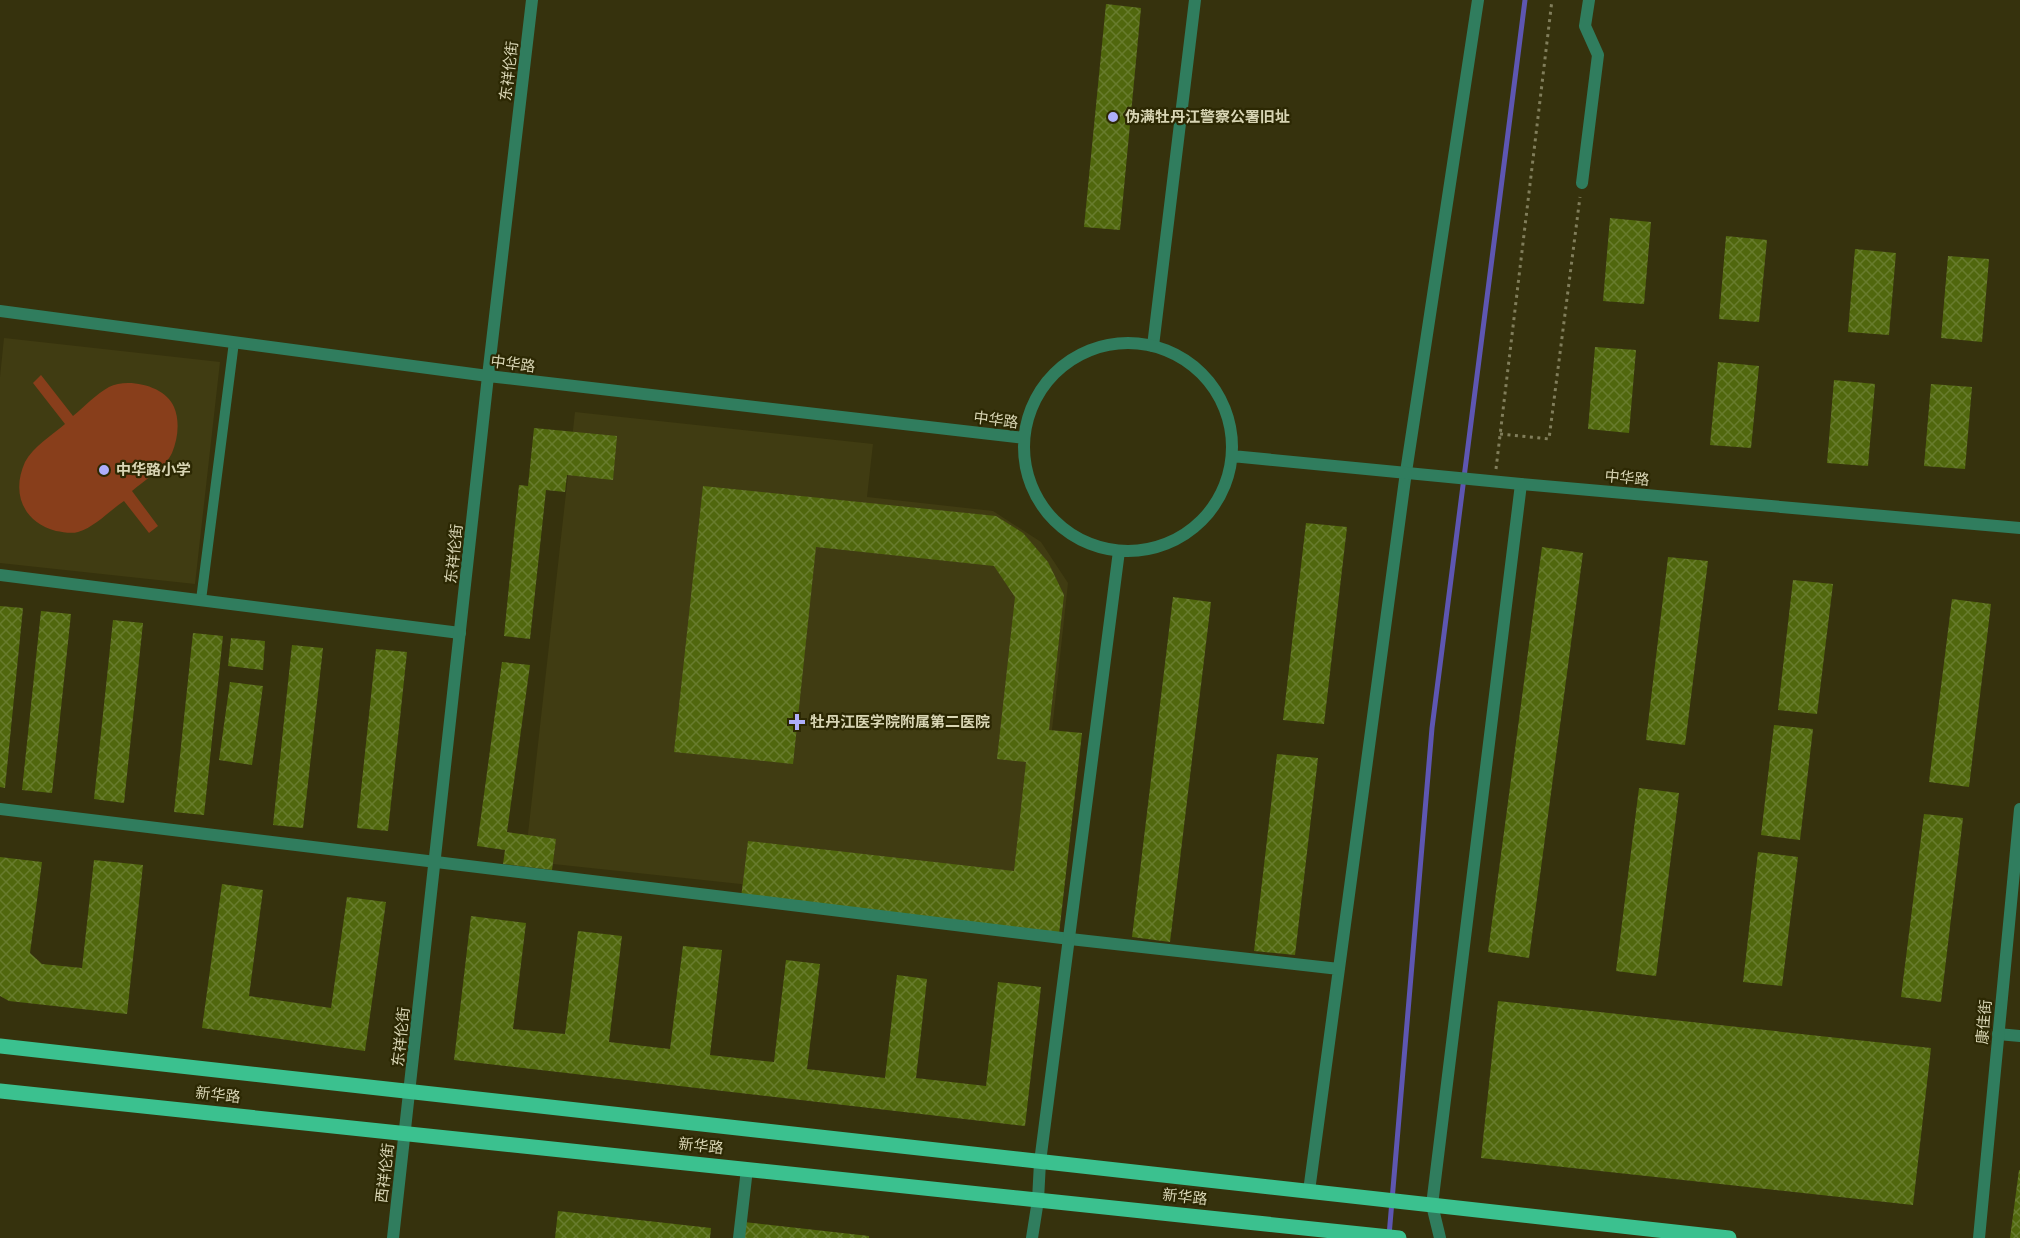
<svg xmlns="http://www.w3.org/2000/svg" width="2020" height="1238" font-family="Lato,'Noto Sans SC',sans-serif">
  <defs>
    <pattern id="building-cross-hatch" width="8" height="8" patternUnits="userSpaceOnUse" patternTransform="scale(1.5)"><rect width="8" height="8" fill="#50670d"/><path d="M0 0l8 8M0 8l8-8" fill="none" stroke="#687c2e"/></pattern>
  </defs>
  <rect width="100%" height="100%" fill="#36320d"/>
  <!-- built -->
  <path fill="#403c12" d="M4 338 220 362 195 584 0 563V377Z
    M575 412 873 444 867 497 993 511 1041 542 1068 583 1032 915 525 861Z"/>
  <!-- garden -->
  <path fill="#883e1b" d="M41 375 73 416C84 407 96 394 109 387 128 377 166 386 174 407 180 421 178 439 172 453 165 468 145 480 132 491L158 526 149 533 124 501C109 511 95 527 78 532 71 534 63 532 56 531 23 522 11 493 25 462 33 447 52 435 65 424L33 383Z"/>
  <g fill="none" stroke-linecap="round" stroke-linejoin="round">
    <!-- stream -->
    <path stroke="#5e56b2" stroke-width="5" d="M1389 1236 1432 728 1525 0"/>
  </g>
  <!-- building -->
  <path fill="url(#building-cross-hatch)" d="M1106 4 1141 8 1120 230 1084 227Z
    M1610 218 1651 222 1644 304 1603 301Z
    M1726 236 1767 240 1759 322 1719 319Z
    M1855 249 1896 253 1889 335 1848 332Z
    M1948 256 1989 259 1982 342 1941 338Z
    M1595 347 1636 350 1629 433 1588 429Z
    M1718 362 1759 366 1751 448 1710 445Z
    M1834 380 1875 384 1868 466 1827 463Z
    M1931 384 1972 387 1965 469 1924 466Z
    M534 428 617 436 613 480 567 475 565 492 546 490 530 639 504 636 519 485 528 486Z
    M703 486 996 516 1023 533 1048 562 1064 595 1049 730 1082 733 1059 934 741 898 748 841 1014 871 1026 762 997 759 1015 597 994 566 816 547 793 764 674 752Z
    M1306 523 1347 527 1324 724 1283 720Z
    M1542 547 1583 553 1529 958 1488 952Z
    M1668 557 1708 561 1685 745 1646 740Z
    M1793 580 1833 584 1817 714 1778 710Z
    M1173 597 1211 602 1170 942 1132 937Z
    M1952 599 1991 604 1969 787 1929 782Z
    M0 606 23 608 5 788 0 787Z
    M41 611 71 614 52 793 22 790Z
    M113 620 143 623 124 803 94 799Z
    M193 633 223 636 204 815 174 812Z
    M231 638 265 641 263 670 228 666Z
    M292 645 323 648 303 828 273 825Z
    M376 649 407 652 388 831 357 828Z
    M502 662 530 665 507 832 556 839 552 870 503 864 505 850 477 846Z
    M230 682 263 686 252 765 219 760Z
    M1774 725 1813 729 1800 840 1761 835Z
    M1277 754 1318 758 1295 955 1254 951Z
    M1639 788 1679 793 1656 976 1616 971Z
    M1924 814 1963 818 1941 1002 1901 997Z
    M1758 852 1798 857 1782 986 1743 982Z
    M0 857 42 862 30 953 42 964 82 968 94 860 143 865 127 1014 9 1001 0 996Z
    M222 884 263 890 249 996 331 1008 347 897 386 902 365 1051 202 1028Z
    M471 916 526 923 513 1029 565 1034 578 931 622 936 609 1042 670 1049 683 946 722 950 710 1055 774 1062 786 960 820 964 807 1069 885 1078 897 975 927 979 916 1078 986 1086 998 982 1041 987 1025 1126 454 1060Z
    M1498 1001 1931 1048 1913 1205 1481 1158Z
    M2019 1170H2020V1238H2010Z
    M558 1211 711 1228 710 1238H555Z
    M744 1222 869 1236V1238H742Z"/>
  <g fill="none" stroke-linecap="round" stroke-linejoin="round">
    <!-- path -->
    <path stroke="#817e5b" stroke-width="3" stroke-dasharray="3 4.5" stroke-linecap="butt" d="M1500 434 1549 439 1580 197
      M1496 469 1552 0"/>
    <!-- service -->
    <path stroke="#307d5e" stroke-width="10" d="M201 600 234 342"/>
    <!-- minor -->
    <path stroke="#307d5e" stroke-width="12" d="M1582 183 1598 55 1585 26 1589 0
      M1153 346 1195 0
      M0 575 460 633
      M0 809 1070 939 1339 969
      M1998 1034 2020 1036
      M1309 1191 1406 472 1478 0
      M739 1238 747 1169
      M1440 1238 1432 1205 1521 484"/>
    <!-- tertiary -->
    <path stroke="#307d5e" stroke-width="12" d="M0 311 488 376 1024 438
      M1024 447a104 104 0 1 1 208 0a104 104 0 1 1-208 0Z
      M1232 456 1521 484 2020 528
      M393 1238 488 376 532 0
      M1032 1238 1038 1200 1040 1162 1119 551
      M1979 1238 2020 809"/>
    <!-- primary -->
    <path stroke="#3bc18f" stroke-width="15" d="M0 1046 1729 1238
      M0 1091 1399 1238"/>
  </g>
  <!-- markers -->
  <g fill="#aeaefa" stroke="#2c2803" stroke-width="2">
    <circle cx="1113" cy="117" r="6"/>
    <circle cx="104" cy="470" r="6"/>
    <path d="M794 713h6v6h6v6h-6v6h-6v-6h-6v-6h6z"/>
  </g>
  <g text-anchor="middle" stroke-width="4.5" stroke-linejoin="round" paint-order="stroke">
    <!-- street labels -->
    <g font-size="15" fill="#d8d5b4" stroke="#2c2803">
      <text transform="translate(509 71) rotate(-83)" y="5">东祥伦街</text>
      <text transform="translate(513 364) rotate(7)" y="5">中华路</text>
      <text transform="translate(996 420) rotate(7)" y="5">中华路</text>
      <text transform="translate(1627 478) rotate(5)" y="5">中华路</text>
      <text transform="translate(454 554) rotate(-84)" y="5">东祥伦街</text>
      <text transform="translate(1984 1022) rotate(-85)" y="5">康佳街</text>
      <text transform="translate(401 1037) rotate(-84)" y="5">东祥伦街</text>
      <text transform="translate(218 1095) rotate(6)" y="5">新华路</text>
      <text transform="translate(701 1146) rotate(6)" y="5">新华路</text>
      <text transform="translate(385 1173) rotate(-83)" y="5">西祥伦街</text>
      <text transform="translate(1185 1197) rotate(6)" y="5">新华路</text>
    </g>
    <!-- poi labels -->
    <g font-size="15" font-weight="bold" fill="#d8d5b4" stroke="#2c2803" text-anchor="start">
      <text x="1125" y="122">伪满牡丹江警察公署旧址</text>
      <text x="116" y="475">中华路小学</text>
      <text x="810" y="727">牡丹江医学院附属第二医院</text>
    </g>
  </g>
</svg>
